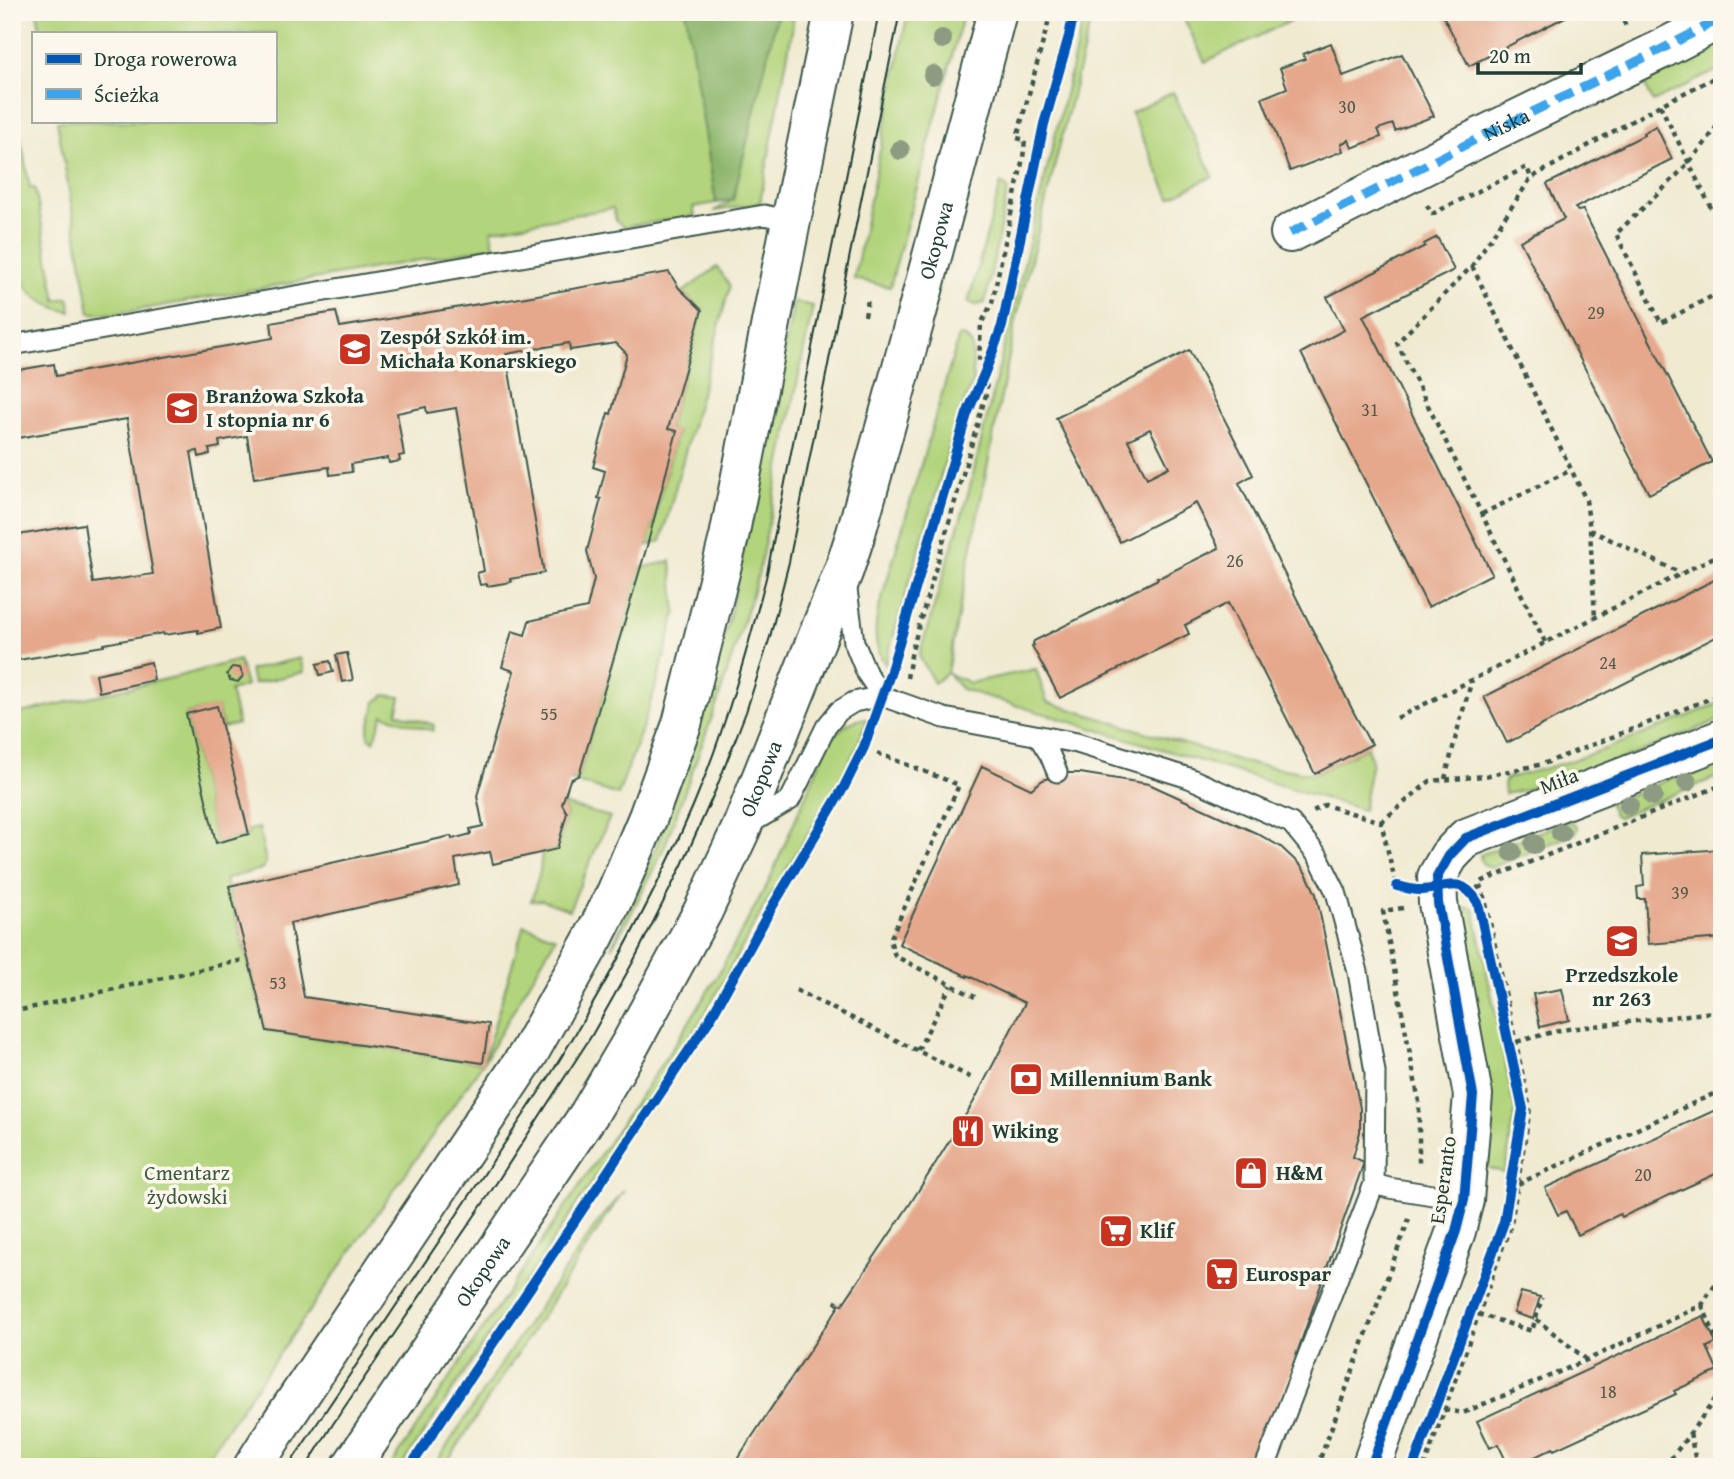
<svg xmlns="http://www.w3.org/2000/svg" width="1734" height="1479" font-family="'Gentium Book Plus',serif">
  <rect width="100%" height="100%" fill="#fbf7ec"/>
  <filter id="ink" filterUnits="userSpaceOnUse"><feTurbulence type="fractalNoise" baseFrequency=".0143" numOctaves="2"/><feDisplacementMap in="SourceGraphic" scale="14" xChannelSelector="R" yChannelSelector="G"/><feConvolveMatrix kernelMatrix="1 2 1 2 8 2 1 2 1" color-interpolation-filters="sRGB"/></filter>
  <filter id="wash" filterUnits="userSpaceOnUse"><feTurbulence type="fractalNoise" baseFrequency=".00686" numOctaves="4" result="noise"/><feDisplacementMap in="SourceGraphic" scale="28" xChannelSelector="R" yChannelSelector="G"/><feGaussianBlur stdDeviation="1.57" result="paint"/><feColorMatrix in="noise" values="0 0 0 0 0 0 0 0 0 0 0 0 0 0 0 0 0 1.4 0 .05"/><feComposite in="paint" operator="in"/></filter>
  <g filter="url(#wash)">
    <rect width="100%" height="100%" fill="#f0ead1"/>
    <!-- green -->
    <path fill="#b2d47c" stroke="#688858" stroke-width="2" d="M37 12H686L716 203 693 207 695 216 624 227 616 221 613 208 491 230 494 247 115 314 90 313 57 121H275V33H41Z
      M778 12H794L792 31 760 203 714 211 733 200Z
      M908 12H964L890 287 854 279Z
      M1085 12H1093L1016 320 947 673 970 683 1036 669 1047 702 1247 763 1315 774 1367 747 1372 761 1363 810 962 689 947 673 934 683 919 656 969 491Z
      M1181 12H1309L1205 62Z
      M1722 31V68L1653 102 1639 72Z
      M12 92 30 188H35L56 300 69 298 71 312C39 305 24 291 12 261Z
      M1173 92 1213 176 1170 198 1131 113Z
      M1001 183 1008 189 985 303 977 305 968 303Z
      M717 267 730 286 661 541 647 546 677 432 668 429 702 310 683 292Z
      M794 302 813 306 758 575 719 698 664 848 627 922 611 948 657 845 704 714 731 610Z
      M959 336 965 337 972 345 973 382 960 412 885 664C874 646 874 632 878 611Z
      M671 561 676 612 658 679 642 729 618 795 570 780 579 775 640 568Z
      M300 658 304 672 253 684 250 670Z
      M239 660 246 686 230 691 238 724 223 728 217 707 186 714 216 842 249 835 248 830 259 828 266 862 262 869 225 879 267 1031 483 1063 524 925 556 937 483 1063 200 1467H12V715L179 676Z
      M385 695 401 697 397 713 434 725 433 731 383 715 374 741 369 738 368 731 376 702Z
      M1722 702V719L1580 776 1554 783 1505 794 1504 783 1507 778C1581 762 1651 731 1722 702Z
      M862 719H867L857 747 837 785 771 895 704 1016 401 1467H390L683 1032 720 971 769 881 828 743C837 732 847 721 862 719Z
      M1722 758V775L1618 817 1614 815 1609 803Z
      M562 804 610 817 569 910 542 900 531 901 540 871 542 852 557 849 567 813Z
      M1567 821 1572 822 1578 828 1576 833 1491 868 1482 863 1480 855Z
      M1468 907 1474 909 1515 1110 1505 1173 1479 1165 1448 912Z
      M624 1190 444 1467H433L529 1322 596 1225Z"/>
    <!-- forest -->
    <path fill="#8db66c" stroke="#567a50" stroke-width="2" d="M686 12H778L733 200 716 203Z"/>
    <g id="blocks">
      <!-- building -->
      <path fill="#e5a88c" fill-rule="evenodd" d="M1441 12H1575L1469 66Z
        M1331 43 1343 76 1402 54 1434 116 1395 131 1393 124 1378 129 1381 137 1352 148 1349 140 1341 144 1343 151 1290 171 1262 98 1287 88 1280 68 1305 59 1303 54Z
        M1656 126 1672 159 1575 208 1578 211 1583 210 1712 462 1649 494 1520 241 1564 219 1547 184 1644 135 1643 133Z
        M1437 237 1454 270 1363 316 1492 574 1428 607 1301 353 1344 330 1327 297 1425 246 1424 244Z
        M669 272 679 288 702 310 668 429 677 431 647 546 579 775 570 780 562 804 567 813 557 849 493 864 490 852 455 859 459 885 290 923 304 997 489 1024 483 1063 267 1031 229 886 451 836 452 839 471 834 470 829 483 826 477 796 514 671 502 667 512 631 525 635 529 621 587 608 594 579 587 551 601 499 598 498 605 471 593 467 608 413 611 414 627 354 616 343 570 350 569 343 506 354 544 573 510 579 511 582 487 586V584L480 585 477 573 484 571 456 408 427 413 426 407 397 413 404 455 399 456 400 461 389 463 388 458 351 464 352 472 330 475 329 467 254 478 247 436 219 441 220 447 209 449 210 454 199 457 198 451 191 452 221 628 198 633V630L164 635 163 633 104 644V646L12 661V536L84 524 93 583 153 574 127 419 12 439V371L54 364 56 376 273 338 271 323 304 317 336 312 340 327 497 301V302Z
        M1189 350 1253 475 1239 483 1354 713 1369 741 1370 740 1372 744 1315 774 1228 603 1185 625 1189 634 1060 698 1032 646 1034 645 1033 643 1034 641 1158 579 1157 577H1161L1219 548 1196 503 1120 542 1056 418ZM1150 429 1169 467 1147 478 1128 440Z
        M1722 576V634L1507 743 1484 697Z
        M347 653 353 680 342 682 336 655Z
        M330 661 333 672 320 675 317 664Z
        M151 662 154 680 99 692 96 674Z
        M232 667 240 668 243 676 238 682 230 680 227 674Z
        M217 706 249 834 216 843 186 714Z
        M982 766 1031 789 1043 780 1063 773H1080L1149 784 1256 833 1281 847 1301 866 1307 875 1316 894 1360 1108V1132L1353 1157 1364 1162 1257 1467H732L839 1306 835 1303 836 1301 842 1305 910 1204 973 1103 1025 1003 967 975V977L962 975 963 974 899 944Z
        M1722 849V938L1648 944 1645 899H1638L1637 887 1644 886 1642 855Z
        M1562 989 1569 1020 1540 1027 1533 994Z
        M1722 1107V1171L1622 1217 1620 1214 1578 1235 1566 1211 1558 1215 1545 1188Z
        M1521 1292 1540 1297 1533 1319 1514 1313Z
        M1703 1316 1716 1343 1707 1347 1718 1371 1674 1391 1676 1394 1554 1450 1553 1448 1514 1467H1509L1498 1444 1490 1448 1477 1421Z"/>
    </g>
  </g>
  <g filter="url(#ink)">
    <use href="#blocks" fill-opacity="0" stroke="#3e574c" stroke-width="2"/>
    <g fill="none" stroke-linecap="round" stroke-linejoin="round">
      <!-- lane casing -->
      <g stroke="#3e574c" stroke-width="23">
        <path id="lane" d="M12 345 764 215 791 221
          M846 582 854 642 867 674 882 696
          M1038 736 1050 755 1057 772
          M746 826 790 800 826 727 839 711 854 702 882 696 944 718 1077 743 1189 778 1291 823 1318 856 1336 892 1358 972 1375 1072 1374 1184 1265 1467
          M1374 1184 1389 1188 1464 1200"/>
      </g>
      <!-- street casing -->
      <g stroke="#3e574c" stroke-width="42">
        <path id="street" d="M1290 233 1485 135 1658 51 1722 18
          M1371 1467 1456 1231 1464 1200 1473 1095 1438 903 1437 877 1449 856 1466 838 1722 739"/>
      </g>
      <!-- secondary casing -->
      <g stroke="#3e574c" stroke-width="42">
        <g id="secondary">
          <path d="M253 1467 279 1426 529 1053 594 937 616 893 648 817 682 724 729 537 791 221 834 12"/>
          <path id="s1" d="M351 1467 589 1114 631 1043 703 911 741 829 844 570 856 533 918 309 997 12"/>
        </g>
      </g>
      <!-- path -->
      <path stroke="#3e574c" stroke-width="4.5" stroke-dasharray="5 5" stroke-linecap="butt" d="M1619 12 1627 28
        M1660 105 1722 230
        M1722 117C1699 160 1651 199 1616 234L1661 323 1722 291
        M1716 127 1722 138
        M1427 205 1432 214 1527 167 1531 178
        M1472 266 1586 500 1590 530 1595 618
        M865 316 868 300
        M1482 514 1571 470
        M1590 530 1681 573
        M1545 642 1397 343 1472 266 1531 178 1660 105 1722 74
        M907 678 912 650 987 391 985 372 979 361 981 324 992 303 1023 158 1025 140 1017 138 1051 12
        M1397 718 1722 553
        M877 753 959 785 890 940 895 956 975 997
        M1445 779 1459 724 1472 680
        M1313 811 1325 805 1381 822 1398 894
        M1381 822 1430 781 1485 776 1543 764 1722 694
        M1476 890 1483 881 1722 785
        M1403 908 1383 911 1419 1102V1166
        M796 990 974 1079
        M12 1012 243 960
        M1507 1042H1516L1560 1030 1722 1011
        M918 1050 951 985
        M12 1184H14
        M1518 1184 1722 1090
        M1702 1305 1722 1352
        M1478 1314 1532 1331 1542 1298
        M1536 1319 1587 1360
        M1435 1406 1445 1410 1463 1413 1587 1360 1702 1305 1722 1273
        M1690 1433 1697 1467
        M1317 1467 1409 1219
        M1424 1467 1511 1224 1530 1109 1485 899 1480 885
        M1665 1467 1722 1390"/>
      <!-- lane -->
      <use href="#lane" stroke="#fff" stroke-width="19"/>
      <!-- street -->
      <use href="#street" stroke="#fff" stroke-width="38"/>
      <!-- secondary -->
      <use href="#secondary" stroke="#fff" stroke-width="38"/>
      <!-- tram -->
      <path stroke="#1f3d34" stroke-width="2" d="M288 1467 551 1074C604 988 653 899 693 806 724 733 746 655 766 578L879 12
        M306 1467 333 1424 488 1196 592 1035 633 962 682 865 716 789 746 712 770 637 789 562 850 254 900 12"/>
      <!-- quiet -->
      <path stroke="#3da4eb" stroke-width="9" stroke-dasharray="18 9" stroke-linecap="butt" id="s2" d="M1290 233 1485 135 1658 51 1722 18"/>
      <!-- cycleway casing -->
      <g stroke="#fbf7ec" stroke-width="15">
        <path id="cycleway" d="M1397 886C1403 887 1412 890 1419 890 1445 890 1461 873 1478 903L1523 1109 1504 1222 1413 1467
          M410 1467 710 1019 772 907 844 787 864 747 890 674 967 414 985 372 1002 326 1044 124 1069 36 1074 12
          M1371 1467 1456 1231 1464 1200 1473 1095 1438 903 1437 877 1449 856 1466 838 1722 739"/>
      </g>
      <!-- cycleway -->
      <use href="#cycleway" stroke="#0057b8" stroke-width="10"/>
    </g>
    <!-- trees -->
    <g fill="#8d9b82">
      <circle cx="942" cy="39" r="10"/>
      <circle cx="933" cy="75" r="10"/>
      <circle cx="900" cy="150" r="10"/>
      <circle cx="1687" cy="782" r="10"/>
      <circle cx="1653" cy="796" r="10"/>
      <circle cx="1629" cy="805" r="10"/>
      <circle cx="1561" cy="833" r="10"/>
      <circle cx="1534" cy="844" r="10"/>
      <circle cx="1512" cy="852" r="10"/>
    </g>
  </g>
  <!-- icons -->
  <defs>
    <g id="school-square" transform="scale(1.75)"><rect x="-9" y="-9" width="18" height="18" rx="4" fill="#c8321e" stroke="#fbf7ec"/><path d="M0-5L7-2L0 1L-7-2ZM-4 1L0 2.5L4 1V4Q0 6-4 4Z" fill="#fff"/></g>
    <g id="bank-square" transform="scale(1.75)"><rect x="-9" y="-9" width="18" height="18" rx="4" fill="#c8321e" stroke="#fbf7ec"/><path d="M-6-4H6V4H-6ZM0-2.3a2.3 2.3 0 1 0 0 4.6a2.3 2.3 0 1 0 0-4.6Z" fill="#fff"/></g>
    <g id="restaurant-square" transform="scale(1.75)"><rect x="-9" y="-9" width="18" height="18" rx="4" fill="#c8321e" stroke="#fbf7ec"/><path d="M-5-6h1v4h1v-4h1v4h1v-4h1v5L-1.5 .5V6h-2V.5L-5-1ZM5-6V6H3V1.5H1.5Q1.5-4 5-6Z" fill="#fff"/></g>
    <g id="shop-square" transform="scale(1.75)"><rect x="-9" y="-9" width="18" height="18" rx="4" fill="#c8321e" stroke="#fbf7ec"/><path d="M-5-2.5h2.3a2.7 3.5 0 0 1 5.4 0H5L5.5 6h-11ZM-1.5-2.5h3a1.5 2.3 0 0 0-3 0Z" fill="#fff"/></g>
    <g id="supermarket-square" transform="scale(1.75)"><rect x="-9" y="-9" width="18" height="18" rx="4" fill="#c8321e" stroke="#fbf7ec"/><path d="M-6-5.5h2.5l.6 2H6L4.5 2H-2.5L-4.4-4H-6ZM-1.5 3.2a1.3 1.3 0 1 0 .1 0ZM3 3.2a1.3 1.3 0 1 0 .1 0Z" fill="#fff"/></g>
  </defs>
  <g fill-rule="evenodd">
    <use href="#school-square" x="355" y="349"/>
    <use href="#school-square" x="182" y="408"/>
    <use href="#school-square" x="1622" y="941"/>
    <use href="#bank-square" x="1026" y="1079"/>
    <use href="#restaurant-square" x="968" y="1131"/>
    <use href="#shop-square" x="1251" y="1173"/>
    <use href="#supermarket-square" x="1116" y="1231"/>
    <use href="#supermarket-square" x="1222" y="1274"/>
  </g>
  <g text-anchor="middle" stroke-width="7" stroke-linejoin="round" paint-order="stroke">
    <!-- number labels -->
    <g font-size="18" fill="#50584a">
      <text x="1347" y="113">30</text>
      <text x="1596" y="319">29</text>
      <text x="1370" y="416">31</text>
      <text x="1235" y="567">26</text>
      <text x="1608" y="669">24</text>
      <text x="549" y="720">55</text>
      <text x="1680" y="899">39</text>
      <text x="278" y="989">53</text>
      <text x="1643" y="1181">20</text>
      <text x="1608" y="1398">18</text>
    </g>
    <!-- street labels -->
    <g font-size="21" fill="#1f3d34" stroke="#fbf7ec">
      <text dy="7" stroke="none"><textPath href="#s2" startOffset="242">Niska</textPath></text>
      <text dy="7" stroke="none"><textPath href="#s1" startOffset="1370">Okopowa</textPath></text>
      <text dy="7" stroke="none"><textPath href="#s1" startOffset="803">Okopowa</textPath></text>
      <text transform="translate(1559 781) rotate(-21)" y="7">Miła</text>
      <text transform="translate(1443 1180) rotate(-82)" y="7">Esperanto</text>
      <text dy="7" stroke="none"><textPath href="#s1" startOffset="236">Okopowa</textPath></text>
    </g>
    <!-- poi labels -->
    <g font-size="21" font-weight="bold" fill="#1f3d34" stroke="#fbf7ec" text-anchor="start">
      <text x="380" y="344">Zespół Szkół im.<tspan x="380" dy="24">Michała Konarskiego</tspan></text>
      <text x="206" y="403">Branżowa Szkoła<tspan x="206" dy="24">I stopnia nr 6</tspan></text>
      <text x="1622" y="982" text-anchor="middle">Przedszkole<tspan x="1622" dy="24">nr 263</tspan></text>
      <text x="1050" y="1086">Millennium Bank</text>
      <text x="992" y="1138">Wiking</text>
      <text x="1276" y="1180">H&amp;M</text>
      <text x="1140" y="1238">Klif</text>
      <text x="1246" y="1281">Eurospar</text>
    </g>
    <!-- park labels -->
    <g font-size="21" fill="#3c5b42" stroke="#fbf7ec">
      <text x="187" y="1180">Cmentarz<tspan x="187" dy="24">żydowski</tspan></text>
    </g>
  </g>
  <!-- margin -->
  <rect width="1734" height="1479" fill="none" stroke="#fbf7ec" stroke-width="42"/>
  <!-- legend -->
  <rect x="32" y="32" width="245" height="91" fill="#fbf7ec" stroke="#a3ada2" stroke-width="2"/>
  <rect x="46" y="54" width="35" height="10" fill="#0057b8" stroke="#a3ada2" stroke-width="2"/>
  <text x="94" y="66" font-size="21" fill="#1f3d34">Droga rowerowa</text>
  <rect x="46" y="89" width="35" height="10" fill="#3da4eb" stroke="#a3ada2" stroke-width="2"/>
  <text x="94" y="102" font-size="21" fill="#1f3d34">Ścieżka</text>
  <!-- scale -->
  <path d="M1478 63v10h103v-10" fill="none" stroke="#1f3d34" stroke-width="3.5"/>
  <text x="1489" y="63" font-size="21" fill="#1f3d34" stroke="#fbf7ec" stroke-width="5" paint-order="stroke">20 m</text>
</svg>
